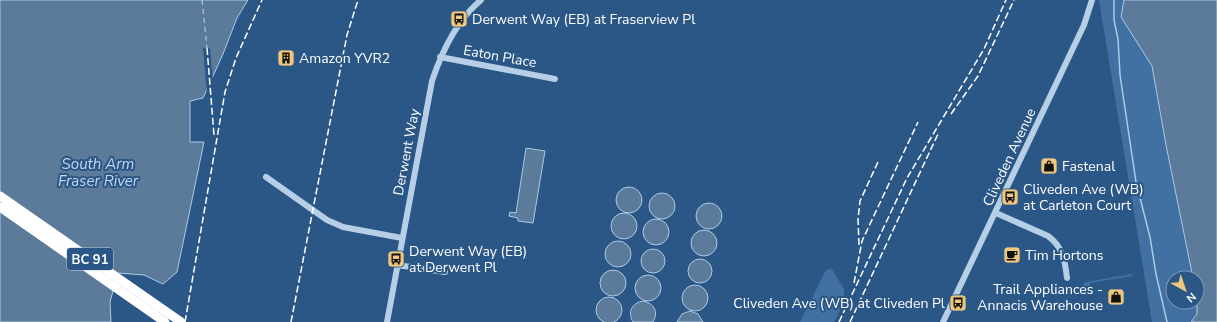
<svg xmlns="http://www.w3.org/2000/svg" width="1217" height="322" font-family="'Nunito Sans',sans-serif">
  <rect width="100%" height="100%" fill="#2b5786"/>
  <!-- green -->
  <path fill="#4071a2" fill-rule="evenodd" d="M1099 0H1160L1207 322H1152ZM1173 278H1197V302H1173Z
    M832 269 844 289V302L834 322H800L826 270Z
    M1132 274V276L1090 283 1091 289 1083 290 1082 285 1086 282Z"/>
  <!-- water -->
  <path fill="#5c7a9a" stroke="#abcae7" d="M0 0H248L237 18 223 54 203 98 190 101V142H204L177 272 163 284 144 275 118 273 110 302 111 322H0Z
    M1124 0H1217V322H1191L1197 314V278H1193L1166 145 1152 66 1121 17Z
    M526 148 545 151 533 223 518 221V218L509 216 510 212 516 213Z
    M616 200a13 13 0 1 1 26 0a13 13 0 1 1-26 0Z
    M649 206a13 13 0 1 1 26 0a13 13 0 1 1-26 0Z
    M696 216a13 13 0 1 1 26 0a13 13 0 1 1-26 0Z
    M611 226a13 13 0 1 1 26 0a13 13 0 1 1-26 0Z
    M643 232a13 13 0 1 1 26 0a13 13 0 1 1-26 0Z
    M691 243a13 13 0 1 1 26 0a13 13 0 1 1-26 0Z
    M605 254a13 13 0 1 1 26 0a13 13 0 1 1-26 0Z
    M641 261a12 12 0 1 1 24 0a12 12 0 1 1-24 0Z
    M688 271a12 12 0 1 1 24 0a12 12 0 1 1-24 0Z
    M600 283a13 13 0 1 1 26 0a13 13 0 1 1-26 0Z
    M635 288a13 13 0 1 1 26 0a13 13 0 1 1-26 0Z
    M682 298a13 13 0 1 1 26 0a13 13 0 1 1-26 0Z
    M596 310a13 13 0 1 1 26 0a13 13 0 1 1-26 0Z
    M643 301C654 303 659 312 653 322H633C627 312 632 303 643 301Z
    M690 311 698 314 703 322H677L682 314Z"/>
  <!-- pier -->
  <path fill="#2b5786" d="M203 48H210L213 81 207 94Z"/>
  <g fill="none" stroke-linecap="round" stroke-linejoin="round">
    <!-- stream -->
    <path stroke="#abcae7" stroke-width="1.5" d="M1114 0V20L1118 39 1120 75 1136 182 1150 237 1156 274 1167 322"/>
    <!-- ferry -->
    <path stroke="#c2d8ef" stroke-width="1" stroke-dasharray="5 4" stroke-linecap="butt" d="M202 0 207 48"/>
    <!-- minor -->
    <path stroke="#b6cfe7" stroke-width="6" d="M440 57 555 79
      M266 177 327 220 343 227 402 238
      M996 213 1048 236C1063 247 1065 261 1067 278
      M397 265 445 272
      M387 322 432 81C442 51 456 21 481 0
      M943 322 1084 25 1092 0"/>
    <!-- highway -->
    <path stroke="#fff" stroke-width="9" d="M0 196 181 322
      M0 207 165 322"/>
    <!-- rail -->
    <path stroke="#fff" stroke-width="1.5" stroke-dasharray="7 3" stroke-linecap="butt" d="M207 48 214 135
      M951 114 978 76 1014 0
      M859 245 858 219 860 201 878 162
      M854 283 862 241 918 122
      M185 322 225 92 236 58 262 0
      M291 322 347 35 358 0
      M839 322 907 178 984 49 1006 0
      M850 322 938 134"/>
  </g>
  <!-- icons -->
  <defs>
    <g id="bus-square" transform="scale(0.9)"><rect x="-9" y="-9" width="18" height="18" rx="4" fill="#edc87e" stroke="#2b5786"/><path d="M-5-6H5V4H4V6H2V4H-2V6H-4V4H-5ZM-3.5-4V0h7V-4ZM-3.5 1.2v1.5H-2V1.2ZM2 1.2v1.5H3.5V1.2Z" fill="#111"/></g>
    <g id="building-square" transform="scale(0.9)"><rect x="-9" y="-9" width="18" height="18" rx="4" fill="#edc87e" stroke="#2b5786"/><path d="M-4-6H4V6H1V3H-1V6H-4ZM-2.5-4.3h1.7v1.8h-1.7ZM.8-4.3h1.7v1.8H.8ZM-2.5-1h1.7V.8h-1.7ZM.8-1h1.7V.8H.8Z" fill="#111"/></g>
    <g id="shop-square" transform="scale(0.9)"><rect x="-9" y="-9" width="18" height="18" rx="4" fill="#edc87e" stroke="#2b5786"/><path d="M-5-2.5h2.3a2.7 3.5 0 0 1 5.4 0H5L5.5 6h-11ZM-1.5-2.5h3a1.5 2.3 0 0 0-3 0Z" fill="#111"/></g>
    <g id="cafe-square" transform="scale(0.9)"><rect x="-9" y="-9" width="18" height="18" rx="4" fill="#edc87e" stroke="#2b5786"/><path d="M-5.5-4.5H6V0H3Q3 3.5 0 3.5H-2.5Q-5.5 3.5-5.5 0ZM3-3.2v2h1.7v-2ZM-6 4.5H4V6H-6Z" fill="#111"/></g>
  </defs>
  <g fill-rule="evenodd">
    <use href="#bus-square" x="459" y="19"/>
    <use href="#building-square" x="286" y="58"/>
    <use href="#shop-square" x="1049" y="166"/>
    <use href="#bus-square" x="1010" y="197"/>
    <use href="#cafe-square" x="1012" y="255"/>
    <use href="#bus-square" x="396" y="259"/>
    <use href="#shop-square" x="1116" y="297"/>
    <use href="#bus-square" x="958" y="303"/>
  </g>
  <g text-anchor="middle" stroke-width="4" stroke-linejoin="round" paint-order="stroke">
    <!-- shield labels -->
    <rect fill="#2b5786" stroke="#bfcddb" stroke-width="1" x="67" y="248" width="46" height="22" rx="3"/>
    <g font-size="13" font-weight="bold" fill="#fff">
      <text x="90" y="264">BC 91</text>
    </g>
    <!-- poi labels -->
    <g font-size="14" fill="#fff" stroke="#2b5786" text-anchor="start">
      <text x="472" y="24">Derwent Way (EB) at Fraserview Pl</text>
      <text x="299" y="63">Amazon YVR2</text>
      <text x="1062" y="171">Fastenal</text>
      <text x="1023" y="194">Cliveden Ave (WB)<tspan x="1023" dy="16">at Carleton Court</tspan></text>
      <text x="409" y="256">Derwent Way (EB)<tspan x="409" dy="16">at Derwent Pl</tspan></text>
      <text x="1025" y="260">Tim Hortons</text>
      <text x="1103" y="294" text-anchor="end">Trail Appliances -<tspan x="1103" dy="16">Annacis Warehouse</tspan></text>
      <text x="945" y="308" text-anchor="end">Cliveden Ave (WB) at Cliveden Pl</text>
    </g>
    <!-- street labels -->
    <g font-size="14" fill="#fff" stroke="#2b5786">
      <text transform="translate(500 56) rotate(10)" y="5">Eaton Place</text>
      <text transform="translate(406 152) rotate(-79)" y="5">Derwent Way</text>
      <text transform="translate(1009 157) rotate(-65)" y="5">Cliveden Avenue</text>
    </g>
    <!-- water labels -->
    <g font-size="15" font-style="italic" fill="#c2d8ef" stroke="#2b5786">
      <text x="98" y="169">South Arm<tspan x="98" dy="17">Fraser River</tspan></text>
    </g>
  </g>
  <!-- north arrow -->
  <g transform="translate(1185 290) rotate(140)"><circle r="19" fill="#2b5786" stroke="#809ab6"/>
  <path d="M0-3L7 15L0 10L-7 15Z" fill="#edc87e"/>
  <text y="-6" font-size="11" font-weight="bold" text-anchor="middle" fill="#ffffff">N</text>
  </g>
</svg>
